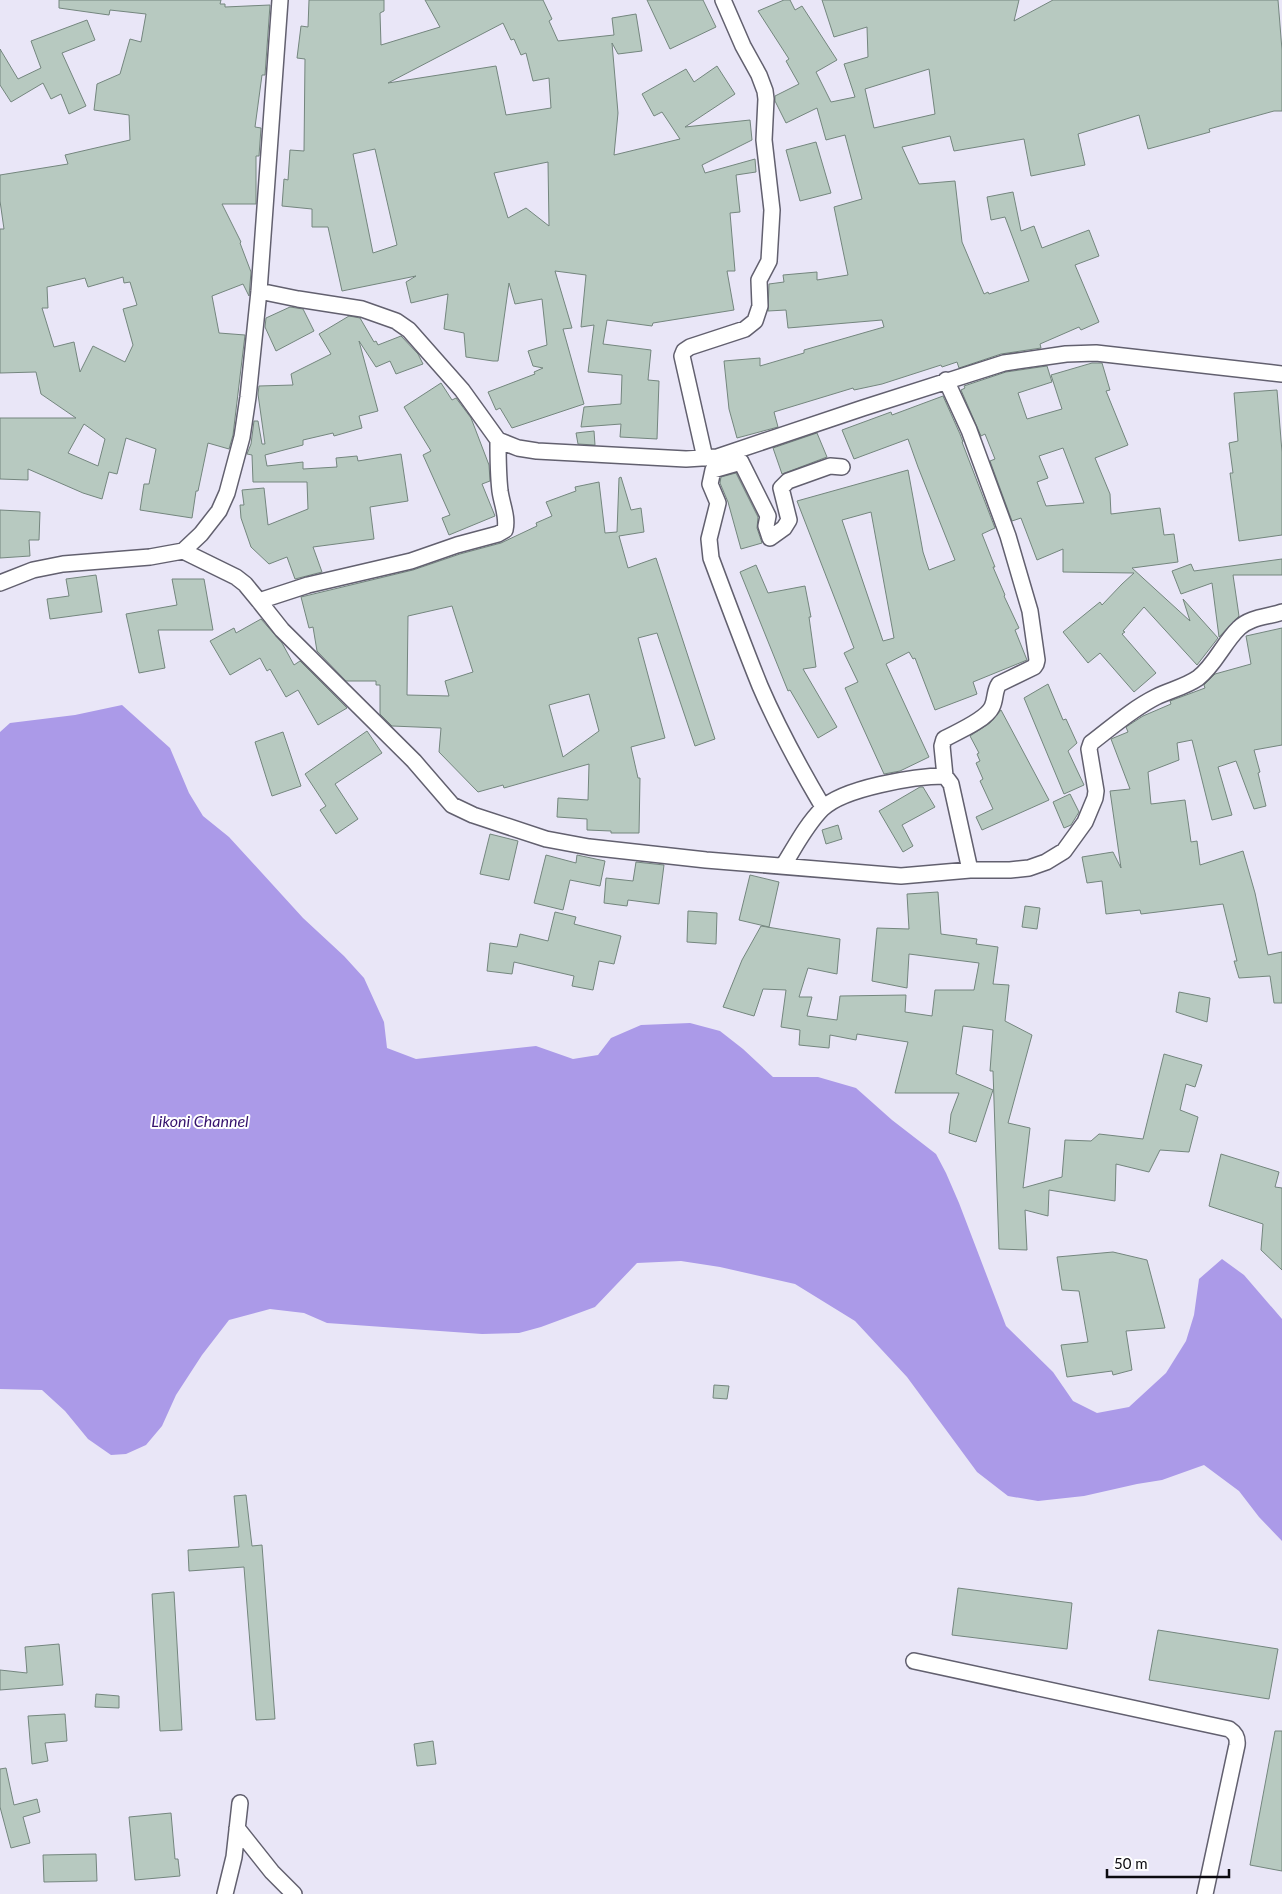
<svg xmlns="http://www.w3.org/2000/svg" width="1282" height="1894" font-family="Lato,sans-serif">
  <rect width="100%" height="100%" fill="#e9e6f7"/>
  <!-- water -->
  <path fill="#ab9ae8" d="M122 705 170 748 189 793 203 816 229 837 303 918 344 956 364 978 384 1022 387 1048 416 1059 536 1046 573 1059 598 1055 611 1038 641 1025 690 1023 720 1031 743 1049 773 1077H818L856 1088 892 1120 936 1154 946 1173 959 1203 1006 1326 1053 1372 1073 1401 1097 1413 1129 1407 1166 1373 1186 1341 1194 1315 1199 1279 1222 1259 1244 1275 1282 1319V1541L1259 1517 1239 1491 1204 1465 1162 1480 1137 1484 1084 1496 1038 1501 1008 1496 977 1472 907 1377 855 1321 795 1284 720 1267 681 1261 637 1263 595 1307 541 1327 519 1333 482 1334 327 1323 304 1313 270 1309 229 1320 202 1355 176 1395 162 1426 146 1445 126 1454 111 1455 88 1439 65 1411 42 1390 0 1389V732L10 723 75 715Z"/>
  <!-- building -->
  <path fill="#b7c9c0" stroke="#74867e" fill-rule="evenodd" d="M59 0H221L220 4H225V7L270 5 265 75H262L255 127 261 128 259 156H256V204H222L241 242 240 243 251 272 249 296 243 284 212 296 219 333 245 335 233 435 229 449 208 443 198 491H196L192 518 140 510 144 484H149L156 449 126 438 117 474 109 472 102 499 83 493 28 469V480L0 479V418H76L41 394 36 372 0 373V229H4L0 201V175L68 164 65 155 130 140 129 115 94 110 97 84 120 74 130 39 141 42 146 14 110 10 109 15 59 8ZM123 277 124 283 130 282 137 305 123 309 133 345 125 362 93 346 80 372 74 342 54 347 42 308H48L47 287 85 278 88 287ZM84 424 105 439 98 466 68 453Z
    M309 0H384V11L380 13 381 45 440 27 425 0H543L552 19 549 21 558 41 614 35 612 18 636 14 642 51 618 54 612 43 618 113 614 155 680 139 662 112 654 116 642 94 686 69 694 82 717 66 735 94 685 127 750 120 752 140 702 165 705 173 755 159 756 172 736 175 740 212 730 213 735 271H727L734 310 653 323 652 326 607 320 603 344 651 350 648 380 659 381 657 439 620 437 621 424 581 427 584 407 621 404 622 375 588 372 594 325 581 327 586 275 555 271 572 328 563 329 584 404 512 428 500 408 496 410 488 392 535 374 534 372 543 368 533 366 528 351 547 345 542 299 515 304 509 283 498 361H493L466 357 464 333 444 329 448 294 411 303 406 282 416 276 342 291 328 227H312V209L282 206 284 179 288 180 290 150 304 151 305 59 297 58 301 26 308 27ZM503 23 511 40 514 39 521 55 526 53 533 81 549 78 551 108 506 115 496 66 388 83ZM375 149 397 245 373 253 353 154ZM548 162 549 226 526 208 508 218 494 173Z
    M647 0H703L716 27 670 49Z
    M784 0H790L795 10 802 6 837 60 816 72 831 102 855 97 844 64 868 57 867 27 834 37 822 0H1019L1014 21 1053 0H1278L1282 50V111H1274L1209 129 1210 132 1148 149 1139 115 1078 134 1085 165 1031 176 1024 139 954 151 950 136 902 147 919 184 955 181 962 242 984 294 988 292 989 294 1029 281 1005 217 991 220 987 197 1013 192 1021 231 1034 226 1042 248 1089 230 1099 256 1075 265 1099 322 1081 330 1079 327 1040 344 1041 348 1001 354 959 368 957 362 942 367 941 365 882 384 854 390 853 388 774 412 778 427 737 438 729 409 724 361 760 358V366L804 353V350L884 327 882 320 788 328 786 310 768 311 769 284 784 282 783 275 817 272V280L848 275 834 207 862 199 845 135 826 140 817 108 786 123 775 101V96L799 84 786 61 789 59 758 11ZM929 69 935 114 874 128 865 89Z
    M87 20 95 40 62 53 86 106 69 114 61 94 51 99 43 83 11 102 0 85V49L18 79 41 68 31 41Z
    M816 142 831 193 800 201 786 150Z
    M290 307 303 309 314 331 276 351 265 327 266 318Z
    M349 316 360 318 374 342 376 341 378 345 401 336 418 354 423 364 396 374 390 361 376 367 359 341 378 411 359 416 362 428 334 436 333 433 303 440V445L265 455 267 466 303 462V469L337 467 336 458 357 456 358 461 401 454 408 501 370 507 374 539 313 547 322 572 295 579 287 557 269 564 251 547 241 518 240 505H244L242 490 264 488 268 525 308 509 307 482H253L252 455 247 454 251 444 254 421H258L262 444H265L258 394 259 386 293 385 291 374 331 354 319 334Z
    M1092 363H1102L1110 390 1106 391 1128 445 1095 458 1110 494 1111 514 1160 508 1164 535 1174 534 1178 562 1132 568 1190 621 1183 599 1218 638 1197 665 1144 607 1123 631 1125 632 1122 634 1156 673 1134 692 1100 653 1088 663 1063 632 1100 602 1102 605 1122 584 1134 573 1063 572V549L1037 560 1021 518 1012 521 990 461 995 459 985 434 981 436 961 390 965 388 964 386 1006 372 1047 366 1052 382 1018 393 1027 419 1062 409 1051 375ZM1063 448 1084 503 1046 506 1037 482 1048 478 1039 456Z
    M441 383 452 400 456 398 471 418 489 465 490 481 482 484 495 516 449 535 442 518 450 515 423 455 431 451 404 407Z
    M1277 390 1282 452V535L1239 541 1230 473H1233L1229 443 1238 441 1234 393Z
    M943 396 960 434 963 442H962L995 528 982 534 995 567H993L1005 595 1004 596 1019 628 1015 630 1027 660 973 682 977 694 935 710 915 658 913 659 909 652 886 664 929 757 900 771 884 774 845 688 858 682 844 653 854 648 797 501 908 470 923 552 929 570 955 560 918 467 908 439 854 459 842 430 891 412 892 415ZM871 512 894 638 883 641 842 520Z
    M594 431 595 445 578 444 576 433Z
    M817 433 827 457 782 474 773 448Z
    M736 473 758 517 757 528 762 543 741 549 728 502 720 483 721 477Z
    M621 477 631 510 641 508 644 532 619 536 628 568 656 558 715 739 695 746 657 633 638 638 665 738 631 747 638 778H640L639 833H611V831L587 830V819L557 817 558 798 588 800 589 764 504 788 503 785 478 792 439 752 441 728 392 726 380 714V685H376V681H346L317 651 313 627 309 628 301 597 413 570 460 554 501 543 537 526 536 523 552 516 546 502 576 491 575 487 599 482 605 533 617 532 619 478ZM452 606 473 672 445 681 449 696 407 695 408 616ZM589 694 599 731 563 757 549 705Z
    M0 510 40 512 39 540H29L30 556 0 558Z
    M1282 559V575H1233L1239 616 1219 637 1212 583 1181 594 1172 571 1191 564 1194 571Z
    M756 565 768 593 805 586 811 617H809L816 667 803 669 837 727 818 738 790 690 788 691 740 572Z
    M96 575 102 612 50 619 47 599 69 596 66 579Z
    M172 579H204L213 630H158L165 668 139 673 126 614 177 605Z
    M261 619 282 643 294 665 300 661 347 708 318 725 298 690 286 697 270 669 267 671 260 658 230 675 210 641 234 628 236 633Z
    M1282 628V745L1254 750 1260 772 1258 773 1266 806 1254 809 1236 761 1218 767 1232 815 1212 820 1192 740 1177 743 1179 760 1148 772 1151 804 1185 800 1191 842 1197 841 1200 865 1243 851 1255 893 1268 955 1282 952V1003H1274L1270 976 1239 978 1234 961H1237L1223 904 1141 914 1140 910 1106 914 1102 881 1087 883 1082 857 1113 852 1121 868 1110 791 1130 789 1111 739 1128 732 1126 727 1143 716 1171 704 1170 701 1205 688 1204 685 1215 674 1251 664 1246 636Z
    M1048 684 1063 720 1066 719 1077 743 1068 751 1084 785 1064 794 1024 698Z
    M1001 710 1049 800 982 830 976 817 993 809 980 781 983 779 976 763 980 761 977 754 979 753 970 736 990 723Z
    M367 731 382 753 335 784 358 819 336 834 320 810 326 806 305 774Z
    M283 732 301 786 272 796 255 742Z
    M920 787H923L935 807 902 825 913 846 903 852 879 811Z
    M1070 794 1079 812 1071 825 1064 828 1053 802Z
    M838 825 842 839 826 844 822 830Z
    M490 834 518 841 509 880 480 874Z
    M546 855 576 863 577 855 605 861 600 886 570 880 563 910 534 903Z
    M636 862 664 865 659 904 628 900 627 906 604 903 606 878 633 881Z
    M750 875 779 882 769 927 739 920Z
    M938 892 941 934 977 939 976 944 998 947 993 984 1009 985 1005 1021 1032 1035 1008 1123 1030 1128 1023 1188 1062 1177 1065 1140 1091 1141 1099 1134 1143 1139 1164 1054 1202 1065 1195 1087 1186 1084 1180 1110 1198 1117 1189 1152 1160 1150 1149 1172 1116 1164 1115 1201 1049 1190 1048 1216 1025 1210 1027 1250 999 1249 993 1071H990L993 1030 963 1026 956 1074 993 1090 976 1142 949 1133 951 1114 959 1093H895L908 1042 857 1034 856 1040 830 1035 829 1048 799 1045 800 1030 781 1027 786 990 763 989 754 1016 723 1007 742 960 761 926 840 939 837 974 808 968 799 997H812L807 1016 837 1020 840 996 906 995 905 1012 932 1016 935 990H974L979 963 909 954 907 988 872 981 877 928 909 929 907 894Z
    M1025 906 1040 908 1037 929 1022 927Z
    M688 911 717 913 716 944 687 942Z
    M555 912 576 917 574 924 621 936 614 964 599 961 593 990 572 986 574 976 514 962 512 974 487 971 490 943 517 947 520 934 548 941Z
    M1179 992 1210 998 1207 1022 1176 1012Z
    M1221 1154 1279 1172 1275 1187 1282 1188V1270L1261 1250 1263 1224 1209 1206Z
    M1113 1252 1147 1260 1165 1328 1126 1331 1132 1370 1113 1375 1112 1371 1067 1377 1061 1345 1088 1342 1079 1291 1062 1290 1057 1257Z
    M714 1385 729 1386 727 1399 713 1398Z
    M246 1495 252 1546 262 1545 275 1719 256 1720 244 1567 189 1571 188 1550 239 1547 234 1496Z
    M958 1588 1072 1603 1067 1649 952 1635Z
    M174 1592 182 1730 160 1731 152 1594Z
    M1158 1630 1278 1649 1269 1699 1149 1680Z
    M59 1644 63 1685 0 1690V1670L27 1673 25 1647Z
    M96 1694 119 1696V1708L95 1707Z
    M65 1714 67 1741 45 1743 48 1761 32 1764 28 1716Z
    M1275 1731H1282V1871L1250 1865Z
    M433 1741 436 1764 417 1766 414 1744Z
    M6 1768 14 1805 37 1799 40 1812 23 1817 30 1843 11 1848 0 1807V1769Z
    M171 1813 175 1859H178L180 1876 135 1880 129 1817Z
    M96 1854 97 1881 44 1882 43 1855Z"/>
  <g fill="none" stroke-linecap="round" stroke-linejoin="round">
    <!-- street casing -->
    <g stroke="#62606f" stroke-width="18">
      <path id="street" d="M259 291 298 299 362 309 396 321 409 330 462 390 498 440 518 448 537 451 686 459 717 457 863 408 1004 363 1066 354 1096 353 1282 374
        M735 457 741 462 768 516 766 526 770 538 784 528 789 520 781 488 788 481 830 466 842 467
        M705 458 682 356 684 351 690 347 745 329 755 321 760 306 759 280 769 261 772 210 764 140 766 99 765 91 759 75 743 46 723 0
        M741 462 713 470 710 484 718 503 709 539 711 558C727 601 743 644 760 686 778 728 800 768 823 807
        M183 551 236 577 245 584 259 601 308 585 411 561 457 545 498 534 505 530C508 517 502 505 500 491 498 474 498 457 498 440
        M0 583 33 570 63 564 150 557 183 551 201 534 219 511 227 493 242 437 248 397 259 291 280 0
        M259 601 282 630 414 761 452 805 473 815 546 839 589 847 706 860 901 876 970 870H1010L1029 868 1046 862 1064 851 1085 822 1095 798 1096 791 1089 749 1091 743C1112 727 1132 709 1156 697 1170 690 1185 687 1198 678 1215 665 1224 642 1239 628 1250 617 1268 617 1282 612
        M945 776 942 746 944 739C957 732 986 720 992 707 996 699 994 691 999 684L1034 667 1036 664 1037 660 1030 611 1008 536 969 430 946 380
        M783 866C795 847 806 825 822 809 843 788 915 776 945 776L951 784 970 870
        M914 1661 1229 1729C1235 1733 1238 1737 1237 1745L1205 1894
        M237 1828 272 1872 294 1894
        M225 1894 234 1857 240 1803"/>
    </g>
    <!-- street -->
    <use href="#street" stroke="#fff" stroke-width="15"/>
  </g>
  <g text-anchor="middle" stroke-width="4" stroke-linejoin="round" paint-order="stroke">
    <!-- water labels -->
    <g font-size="16" font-style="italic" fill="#36136e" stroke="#fff">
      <text x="200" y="1127">Likoni Channel</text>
    </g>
  </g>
  <!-- scale -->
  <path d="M1107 1869v8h122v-8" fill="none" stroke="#0c0b10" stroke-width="2.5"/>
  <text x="1114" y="1869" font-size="15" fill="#0c0b10" stroke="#ffffff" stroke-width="4" paint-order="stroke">50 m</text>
</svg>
